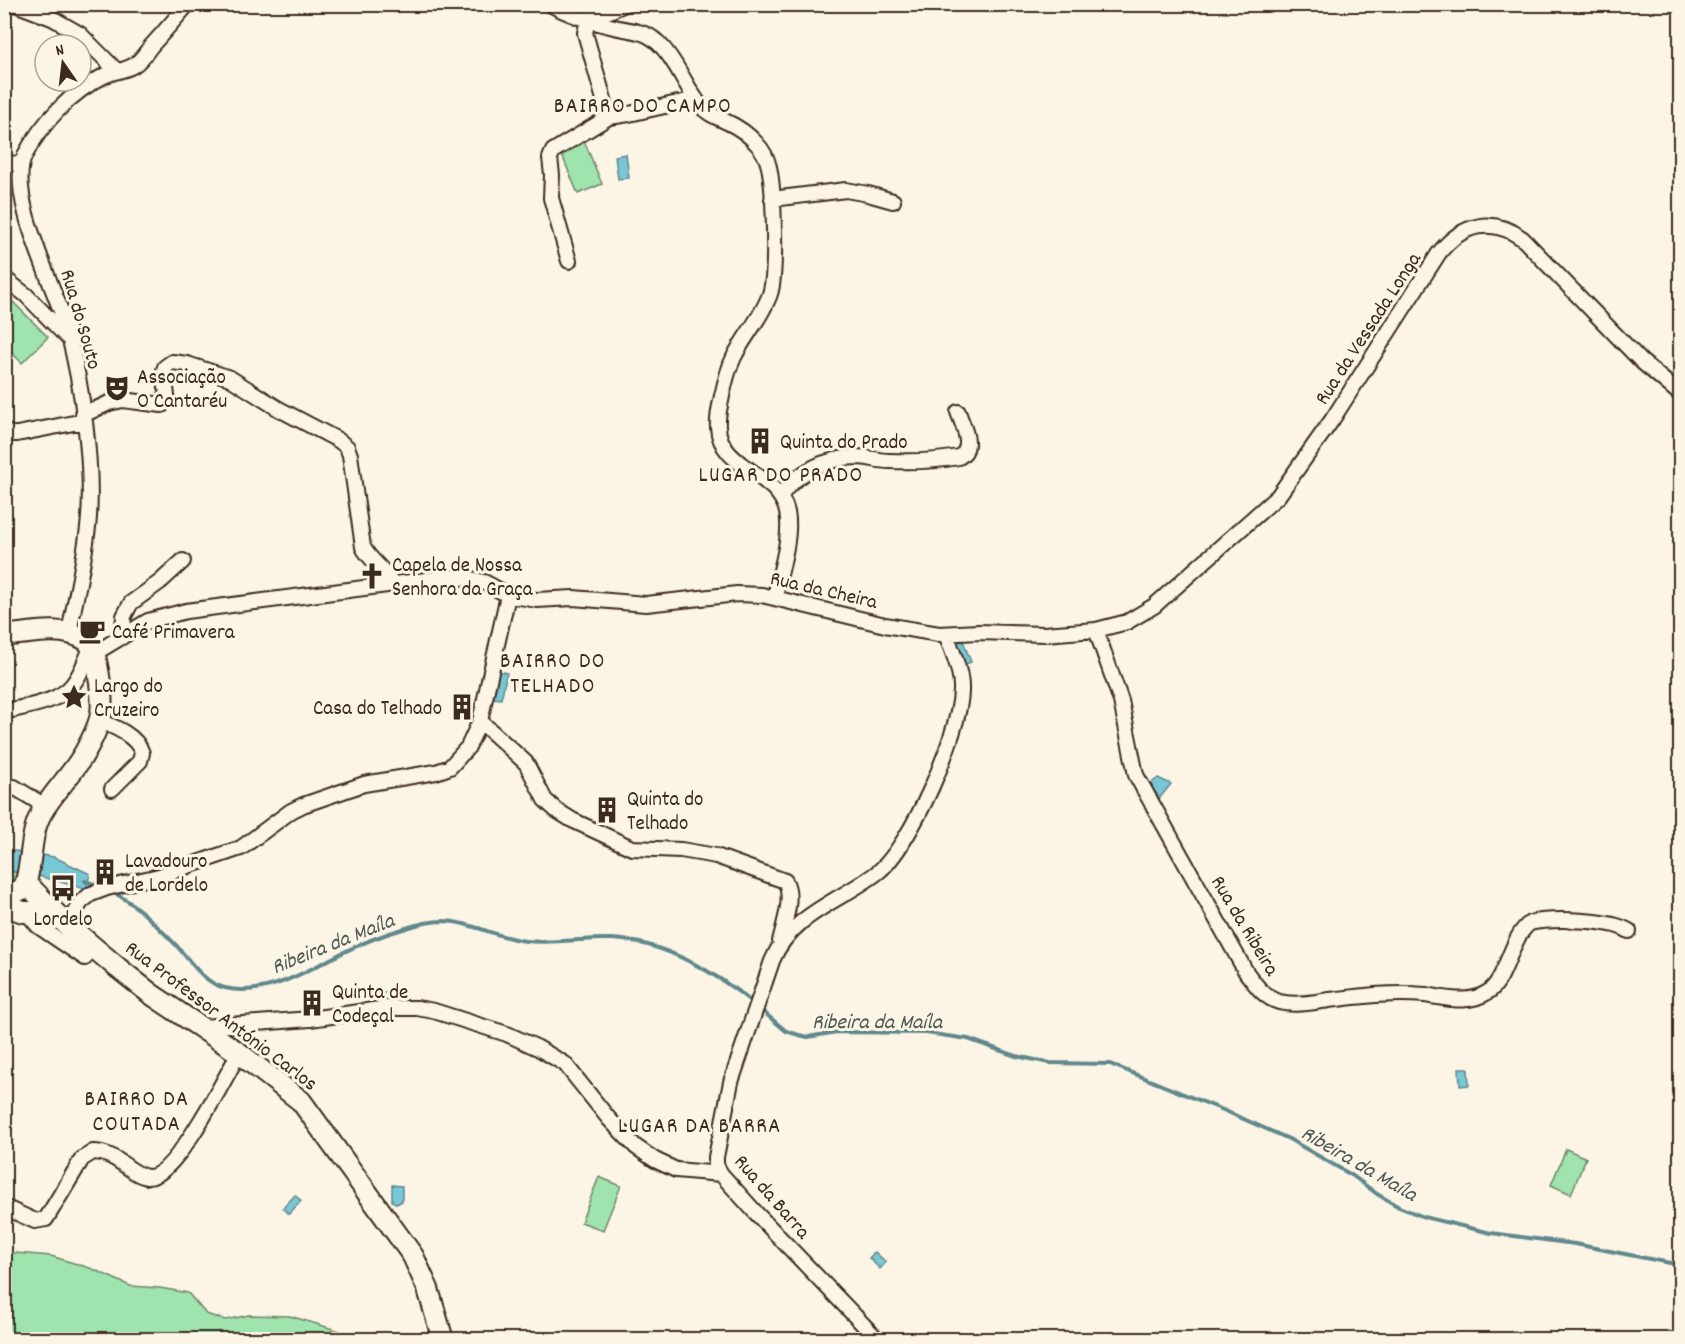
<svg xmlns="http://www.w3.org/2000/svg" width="1685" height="1344" font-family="Dekko,sans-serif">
  <rect width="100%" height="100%" fill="#fcf5e5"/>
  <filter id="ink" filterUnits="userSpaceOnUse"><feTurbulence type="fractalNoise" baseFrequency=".0167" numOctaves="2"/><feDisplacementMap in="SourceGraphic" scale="12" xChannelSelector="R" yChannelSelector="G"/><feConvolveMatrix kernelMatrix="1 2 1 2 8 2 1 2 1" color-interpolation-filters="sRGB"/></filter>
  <g filter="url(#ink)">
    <!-- green -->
    <path fill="#9fe3af" stroke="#6d8666" stroke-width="1.5" d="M583 138 602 184 578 194 559 148Z
      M5 294 48 337 22 363 5 346Z
      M5 870 21 873 18 877H14L13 883 5 891Z
      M1566 1149 1586 1158 1571 1194 1551 1185Z
      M599 1177 621 1186 603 1230 581 1222Z
      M4 1252 51 1256 93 1269 130 1286 160 1288 188 1293 206 1314 225 1320 249 1315 290 1316 353 1335 362 1339H5Z"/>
    <!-- water -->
    <path fill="#78c7d5" stroke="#60888c" stroke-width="1.5" d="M626 154 629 178 618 179 615 156Z
      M962 638 971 662 963 665 954 641Z
      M499 671 507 673 501 699 493 698Z
      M1158 778 1171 784 1159 799 1150 784Z
      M4 850 24 852 21 873 5 870Z
      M37 854 54 857 90 874 86 889 34 875Z
      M390 992 391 1002 369 1004 368 993Z
      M1459 1068H1468L1469 1085 1460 1086Z
      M392 1185 402 1186V1201L397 1204 392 1201Z
      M295 1195 301 1201 289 1214 283 1208Z
      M875 1252 886 1262 880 1269 869 1258Z"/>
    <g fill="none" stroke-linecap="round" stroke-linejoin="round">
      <!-- stream -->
      <path stroke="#60888c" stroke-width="4" d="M85 881 100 886
        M112 892C136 903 157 926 175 944 190 960 203 983 225 988 266 998 308 970 344 952 362 943 382 935 403 929 415 925 430 921 443 921 472 922 498 938 526 941 555 944 584 938 612 939 662 941 717 973 754 1004
        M760 1009 786 1031 799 1035 808 1037 837 1032 926 1033 968 1039 1016 1056 1050 1063 1110 1064 1223 1110 1289 1139 1353 1176 1377 1194 1399 1207 1424 1217 1491 1233 1575 1244 1680 1265"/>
      <!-- street casing -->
      <g stroke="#3b2a1e" stroke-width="18">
        <path id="street" d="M15 4 52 18 80 34 116 70
          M550 4C570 15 593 22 614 27 626 30 639 30 649 36 671 48 685 86 700 105 707 114 717 117 727 122 738 127 748 134 756 143 763 150 767 158 769 167 774 189 777 273 770 294 762 317 745 335 734 357 728 369 725 382 722 396 720 406 717 416 718 427 720 469 778 472 787 512 792 538 780 570 775 597
          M593 4 591 19 587 24 585 33 609 117
          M591 19 625 4
          M4 162 21 165
          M772 199 846 190 868 194 893 201
          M569 261 551 198 552 175 550 158 553 151 609 117 629 114 696 99
          M4 278 26 295 68 338
          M83 415 109 403 123 400 162 405 167 396 164 370 165 367 172 362 187 364 230 378 279 409 338 440 347 447 350 455 363 547C370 561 383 567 392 583
          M4 430 9 434H17L84 421
          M781 495C799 471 826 458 857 457 868 457 878 461 889 461 912 462 936 461 959 457 975 448 963 426 958 412
          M1096 630 1121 701 1136 775 1246 972C1255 984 1264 998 1279 1002 1295 1006 1314 1002 1329 1000 1362 996 1393 992 1425 995 1447 998 1468 1005 1488 992 1507 980 1510 937 1530 923 1551 918 1611 919 1629 931
          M69 633C76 595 86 556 89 517 93 462 82 386 68 332 57 290 5 194 25 155 41 124 72 91 104 76 113 71 125 71 134 65 141 61 146 52 152 45 164 32 176 18 188 4
          M122 637 124 616 131 603 160 582 183 561
          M95 653 148 621 186 611 449 577 471 579 484 582 508 595 537 600 573 598 646 604 737 594 762 595 885 625 939 634 979 632 1044 634 1096 630 1127 622 1154 606 1278 496 1332 420 1439 253C1462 224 1492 216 1523 239L1642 362 1680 394
          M4 712C26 706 59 703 73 684 82 673 86 658 92 646
          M100 721C115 727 137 736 142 753L140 761 112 789
          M480 721 526 763 545 800 556 810 572 820 632 848 681 850 716 856 785 881C794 897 784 924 780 941
          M14 787 45 806
          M27 913 38 926 85 958
          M67 925 81 902 91 894 107 888 159 876 241 848 291 811 303 805 364 784 436 772 450 767 468 747 480 721 508 595
          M202 1027 310 1019 387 1008H417L434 1011 507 1034 538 1048 565 1064 609 1119 636 1147 655 1160 676 1170 721 1174
          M4 1207 35 1221 46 1219 82 1159 93 1152C117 1152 129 1174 147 1177 175 1180 225 1077 239 1053
          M878 1340 756 1213 721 1174 716 1165V1157L731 1082 772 961C791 914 841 901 878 872 911 846 960 733 961 691 962 672 952 651 946 634"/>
      </g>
      <!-- secondary casing -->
      <g stroke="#3b2a1e" stroke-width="24">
        <path id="secondary" d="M4 636C31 633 62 625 86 640 98 647 103 700 101 714 99 727 91 741 85 752 73 774 54 791 42 812 29 834 33 864 24 888
          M4 898 24 888 32 889 67 925 118 968 151 994 239 1053 301 1101 413 1256 428 1289 443 1340
          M4 905 23 912H43L57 919"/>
      </g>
      <!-- street -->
      <use href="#street" stroke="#fcf5e5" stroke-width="14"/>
      <!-- secondary -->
      <use href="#secondary" stroke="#fcf5e5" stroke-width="20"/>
    </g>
  </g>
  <!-- icons -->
  <defs>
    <g id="theatre-bare" transform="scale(2.07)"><path d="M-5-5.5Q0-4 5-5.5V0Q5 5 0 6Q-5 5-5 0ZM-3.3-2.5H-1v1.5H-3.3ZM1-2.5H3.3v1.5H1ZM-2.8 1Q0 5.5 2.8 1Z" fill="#3b2a1e" stroke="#fcf5e5" stroke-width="2.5" paint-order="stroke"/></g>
    <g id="building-bare" transform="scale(2.07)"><path d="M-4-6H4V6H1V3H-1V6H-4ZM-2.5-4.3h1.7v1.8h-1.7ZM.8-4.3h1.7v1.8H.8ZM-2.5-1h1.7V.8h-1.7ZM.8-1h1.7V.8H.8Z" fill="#3b2a1e" stroke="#fcf5e5" stroke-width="2.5" paint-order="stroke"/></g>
    <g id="church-bare" transform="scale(2.07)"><path d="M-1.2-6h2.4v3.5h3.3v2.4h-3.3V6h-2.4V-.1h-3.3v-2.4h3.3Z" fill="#3b2a1e" stroke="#fcf5e5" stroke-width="2.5" paint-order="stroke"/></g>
    <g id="cafe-bare" transform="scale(2.07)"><path d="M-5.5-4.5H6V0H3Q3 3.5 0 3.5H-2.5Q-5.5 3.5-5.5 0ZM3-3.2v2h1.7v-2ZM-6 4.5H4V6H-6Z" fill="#3b2a1e" stroke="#fcf5e5" stroke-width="2.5" paint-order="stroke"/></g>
    <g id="sight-bare" transform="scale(2.07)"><path d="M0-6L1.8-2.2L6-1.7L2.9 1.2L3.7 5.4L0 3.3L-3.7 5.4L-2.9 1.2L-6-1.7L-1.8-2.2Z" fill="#3b2a1e" stroke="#fcf5e5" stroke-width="2.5" paint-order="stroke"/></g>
    <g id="bus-bare" transform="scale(2.07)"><path d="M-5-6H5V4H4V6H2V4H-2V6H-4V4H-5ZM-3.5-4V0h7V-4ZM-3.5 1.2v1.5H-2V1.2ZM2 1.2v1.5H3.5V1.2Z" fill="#3b2a1e" stroke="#fcf5e5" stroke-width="2.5" paint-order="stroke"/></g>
  </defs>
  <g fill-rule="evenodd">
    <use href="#theatre-bare" x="117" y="388"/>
    <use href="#building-bare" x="760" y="441"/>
    <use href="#church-bare" x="372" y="576"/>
    <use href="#cafe-bare" x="92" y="631"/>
    <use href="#sight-bare" x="74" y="697"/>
    <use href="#building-bare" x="462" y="707"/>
    <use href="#building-bare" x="607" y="810"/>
    <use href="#building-bare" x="105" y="872"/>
    <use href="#bus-bare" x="63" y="888"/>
    <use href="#building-bare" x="312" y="1003"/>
  </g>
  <g text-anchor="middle" stroke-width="6" stroke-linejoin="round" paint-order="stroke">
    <!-- street labels -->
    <g font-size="21" fill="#3b2a1e" stroke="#fcf5e5">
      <text transform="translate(82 319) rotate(74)" y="7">Rua do Souto</text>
      <text transform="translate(1367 328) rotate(-57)" y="7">Rua da Vessada Longa</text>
      <text transform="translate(824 589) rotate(13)" y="7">Rua da Cheira</text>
      <text transform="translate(1246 925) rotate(59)" y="7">Rua da Ribeira</text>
      <text transform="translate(222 1015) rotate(37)" y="7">Rua Professor António Carlos</text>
      <text transform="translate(773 1196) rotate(49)" y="7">Rua da Barra</text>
    </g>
    <!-- poi labels -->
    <g font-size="21" fill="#3b2a1e" stroke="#fcf5e5" text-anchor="start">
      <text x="137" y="383">Associação<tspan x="137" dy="24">O Cantaréu</tspan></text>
      <text x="780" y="448">Quinta do Prado</text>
      <text x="392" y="571">Capela de Nossa<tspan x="392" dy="24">Senhora da Graça</tspan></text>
      <text x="112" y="638">Café Primavera</text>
      <text x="94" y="692">Largo do<tspan x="94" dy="24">Cruzeiro</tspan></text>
      <text x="442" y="714" text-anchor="end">Casa do Telhado</text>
      <text x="627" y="805">Quinta do<tspan x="627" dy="24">Telhado</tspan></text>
      <text x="125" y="867">Lavadouro<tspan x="125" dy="24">de Lordelo</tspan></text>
      <text x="63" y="925" text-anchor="middle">Lordelo</text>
      <text x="332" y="998">Quinta de<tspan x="332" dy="24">Codeçal</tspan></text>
    </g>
    <!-- neighbourhood labels -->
    <g font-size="22" letter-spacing="1.5" fill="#3b2a1e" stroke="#fcf5e5">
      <text x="643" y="112">BAIRRO DO CAMPO</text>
      <text x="781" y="481">LUGAR DO PRADO</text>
      <text x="553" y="667">BAIRRO DO<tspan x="553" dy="25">TELHADO</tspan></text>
      <text x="137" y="1105">BAIRRO DA<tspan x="137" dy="25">COUTADA</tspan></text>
      <text x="700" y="1132">LUGAR DA BARRA</text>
    </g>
    <!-- water labels -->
    <g font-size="22" font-style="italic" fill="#4d5955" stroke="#fcf5e5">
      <text transform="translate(332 942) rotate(-22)" y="8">Ribeira da Maíla</text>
      <text x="877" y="1028">Ribeira da Maíla</text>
      <text transform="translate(1360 1162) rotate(30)" y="8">Ribeira da Maíla</text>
    </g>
  </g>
  <!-- margin -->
  <rect width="1685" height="1344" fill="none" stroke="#fcf5e5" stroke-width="24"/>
  <rect x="12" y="12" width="1661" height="1320" fill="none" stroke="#3b2a1e" stroke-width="2" filter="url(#ink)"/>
  <!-- north arrow -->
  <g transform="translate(63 63) rotate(346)"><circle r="28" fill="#fcf5e5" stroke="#afa495" stroke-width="1.5"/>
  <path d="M0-4.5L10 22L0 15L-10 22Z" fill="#3b2a1e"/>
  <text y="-9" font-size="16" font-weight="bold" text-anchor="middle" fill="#3b2a1e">N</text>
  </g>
</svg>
